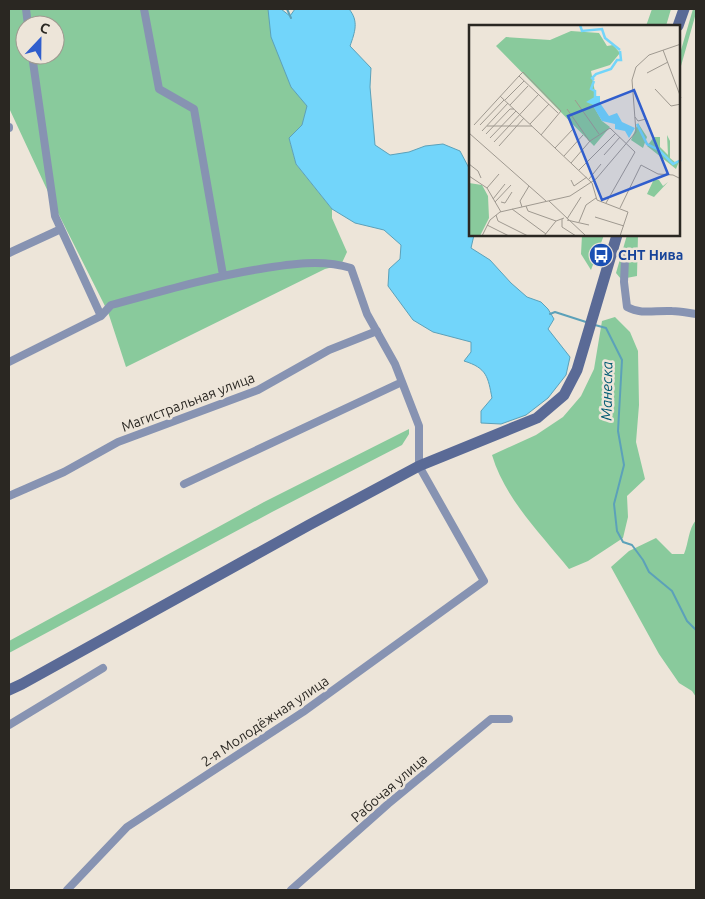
<svg xmlns="http://www.w3.org/2000/svg" width="705" height="899" font-family="Ubuntu,sans-serif">
  <rect width="100%" height="100%" fill="#ede5d9"/>
  <!-- green -->
  <path fill="#89ca9c" fill-rule="evenodd" d="M9 9H268L291 87 308 106 302 125 289 138 296 164 332 209V218L347 252 341 265 325 269 126 367 108 312 57 211 9 108ZM25 25H55V55H25Z
    M652 9H671L666 26H646Z
    M693 9H696V13L679 73V57Z
    M582 235H604L591 270 581 254Z
    M627 235H638L637 276 621 279 616 273Z
    M615 317 630 332 638 351 639 405 636 442 645 479 627 496 628 517 623 538 588 561 569 569C541 534 505 499 492 455L536 435 563 417 581 396 594 369 602 321Z
    M409 429V434L402 445 272 512 9 653V641L264 502Z
    M696 520V697L692 691 679 683 659 654 611 567 629 551 656 538 672 554H684C689 542 688 530 696 520Z"/>
  <!-- water -->
  <path fill="#72d5fa" stroke="#5ca1b9" d="M268 9H281L290 16 295 9H349C359 21 355 32 350 46L371 68 370 87 375 145 390 155 409 152 425 146 443 144 460 151 470 170V235H474L471 248 490 260 511 283 527 297 541 302 548 309 554 319 548 329 570 357 566 375 548 398 526 415 501 424 481 423V411L492 398C488 377 487 368 464 361L471 352V342L433 332 413 320 388 286 389 269 400 259 401 245 384 230 355 223 332 209 296 164 289 138 302 125 307 106 291 87 271 37Z"/>
  <g fill="none" stroke-linecap="round" stroke-linejoin="round">
    <!-- stream -->
    <path stroke="#5ca1b9" stroke-width="2" d="M287 9 291 18
      M550 314 555 312 586 322
      M595 325 606 328 622 360 618 431 624 465 614 504 617 531 623 542 632 545 643 560 649 572 672 591 687 621 696 630"/>
    <!-- minor -->
    <path stroke="#8793b2" stroke-width="8" d="M26 9 28 25
      M144 9 159 89 194 109 223 275
      M32 55 55 216 101 316
      M9 128V127
      M613 250 621 255 625 259 624 282 627 307C642 315 655 310 672 311 680 311 688 313 696 314
      M9 253 61 229
      M9 362 101 316 111 305C160 292 210 277 260 269 290 264 322 259 351 268L367 314 395 364 419 426V466L484 581 303 712 127 827 67 890
      M184 484 402 382
      M9 496 64 472 118 442 258 390 329 350 377 331
      M9 725 103 668
      M291 890 388 804 491 719H509"/>
    <!-- secondary -->
    <path stroke="#5a6a96" stroke-width="11" d="M678 26 684 9
      M9 690 22 684 309 525 419 466 537 418 564 395 577 370 617 235"/>
  </g>
  <!-- icons -->
  <defs>
    <g id="bus-disc" transform="scale(1.25)"><circle r="9.5" fill="#1a4fb4" stroke="#ede5d9"/><path d="M-5-6H5V4H4V6H2V4H-2V6H-4V4H-5ZM-3.5-4V0h7V-4ZM-3.5 1.2v1.5H-2V1.2ZM2 1.2v1.5H3.5V1.2Z" fill="#fff"/></g>
  </defs>
  <g fill-rule="evenodd">
    <use href="#bus-disc" x="601" y="255"/>
  </g>
  <g text-anchor="middle" stroke-width="5" stroke-linejoin="round" paint-order="stroke">
    <!-- transit labels -->
    <g font-size="14" font-weight="bold" fill="#164399" stroke="#ede5d9" text-anchor="start">
      <text x="618" y="260">СНТ Нива</text>
    </g>
    <!-- street labels -->
    <g font-size="14" fill="#2a2722" stroke="#ede5d9">
      <text transform="translate(188 402) rotate(-21)" y="5">Магистральная улица</text>
      <text transform="translate(265 721) rotate(-34)" y="5">2-я Молодёжная улица</text>
      <text transform="translate(389 788) rotate(-41)" y="5">Рабочая улица</text>
    </g>
    <!-- water labels -->
    <g font-size="15" font-style="italic" fill="#025a73" stroke="#ede5d9">
      <text transform="translate(607 391) rotate(-89)" y="5">Манеска</text>
    </g>
  </g>
  <!-- overview -->
  <g transform="translate(469 25)">
    <rect width="211" height="211" fill="#ede5d9"/>
    <path d="M102 6 130 8 138 21 144 20 151 28 141 40 122 46 126 67V72L120 77 127 81 125 82 133 96 141 102 125 121 27 21 37 12 81 15ZM169 98 178 112 174 123 162 115ZM198 110 201 116V133L207 138 211 134 207 144 178 121 185 112H191V122L199 130ZM185 154 190 155 194 161 199 157 185 172 178 169ZM0 158 13 160 19 171 20 193 11 211H0Z" fill="#89ca9c"/>
    <path d="M127 71H131V78L140 91 148 88 153 97 166 103 160 113 156 106 146 104V99L133 96 124 81H127L117 77Z" fill="#72d5fa"/>
    <path fill="none" stroke="#72d5fa" stroke-width="2.5" d="M111 0 113 6 133 4 136 13 151 25M125 55 123 53 127 49 142 44 148 35H152L151 26M125 56 122 64 126 66V72M168 99 178 119 190 125 204 139 212 135"/>
    <path fill="none" stroke="#9f9990" stroke-width="1" d="M194 25 212 73M178 48 199 37M186 64 202 81 212 79M31 71 123 158 128 175 159 187 151 211M36 75 55 56M106 75 130 109M41 80 59 61M98 84 121 117M166 92 169 96 177 94 179 97M61 99 80 79M5 100 50 51M11 100 35 75M18 101H63M13 106 39 78M0 108 77 176M17 109 41 84H45M72 110 92 86 54 47 50 51 89 88M21 113 47 86M25 117 70 69M30 121 55 93M86 123 105 103M135 130 151 112M95 131 114 110M102 138 121 116 141 103 166 127 137 178M0 139 9 146 12 153M110 145 147 108M0 151 18 163 32 187M120 154 132 139M102 155 105 161 118 152M18 163 30 149M24 174 36 159M80 176 117 211M26 177 42 160M32 177 36 178 43 167M57 181 59 186 87 196M53 182 51 176 60 161M151 183 172 140 189 149 204 150 212 154M43 184 77 209M27 190 29 196 59 211M126 192 155 201M93 194V202L107 211M98 194 112 172M98 195 120 200M110 197 117 180 127 173M18 200 40 211M13 211 21 195 31 187 101 171 127 154 167 107 163 55 167 42 180 30 212 19M75 211 87 196 95 193"/>
    <path fill="#305ecd" fill-opacity="0.15" stroke="#305ecd" stroke-width="2.5" d="M165 65 199 149 133 175 99 91Z"/>
    <rect width="211" height="211" fill="none" stroke="#2a2722" stroke-width="2.5"/>
  </g>
  <!-- border -->
  <rect width="705" height="899" fill="none" stroke="#2a2722" stroke-width="20"/>
  <!-- north arrow -->
  <g transform="translate(40 40) rotate(22)"><circle r="24" fill="#ede5d9" stroke="#9f9990"/>
  <path d="M0-4L9 19L0 12L-9 19Z" fill="#305ecd"/>
  <text y="-8" font-size="14" font-weight="bold" text-anchor="middle" fill="#2a2722">С</text>
  </g>
</svg>
